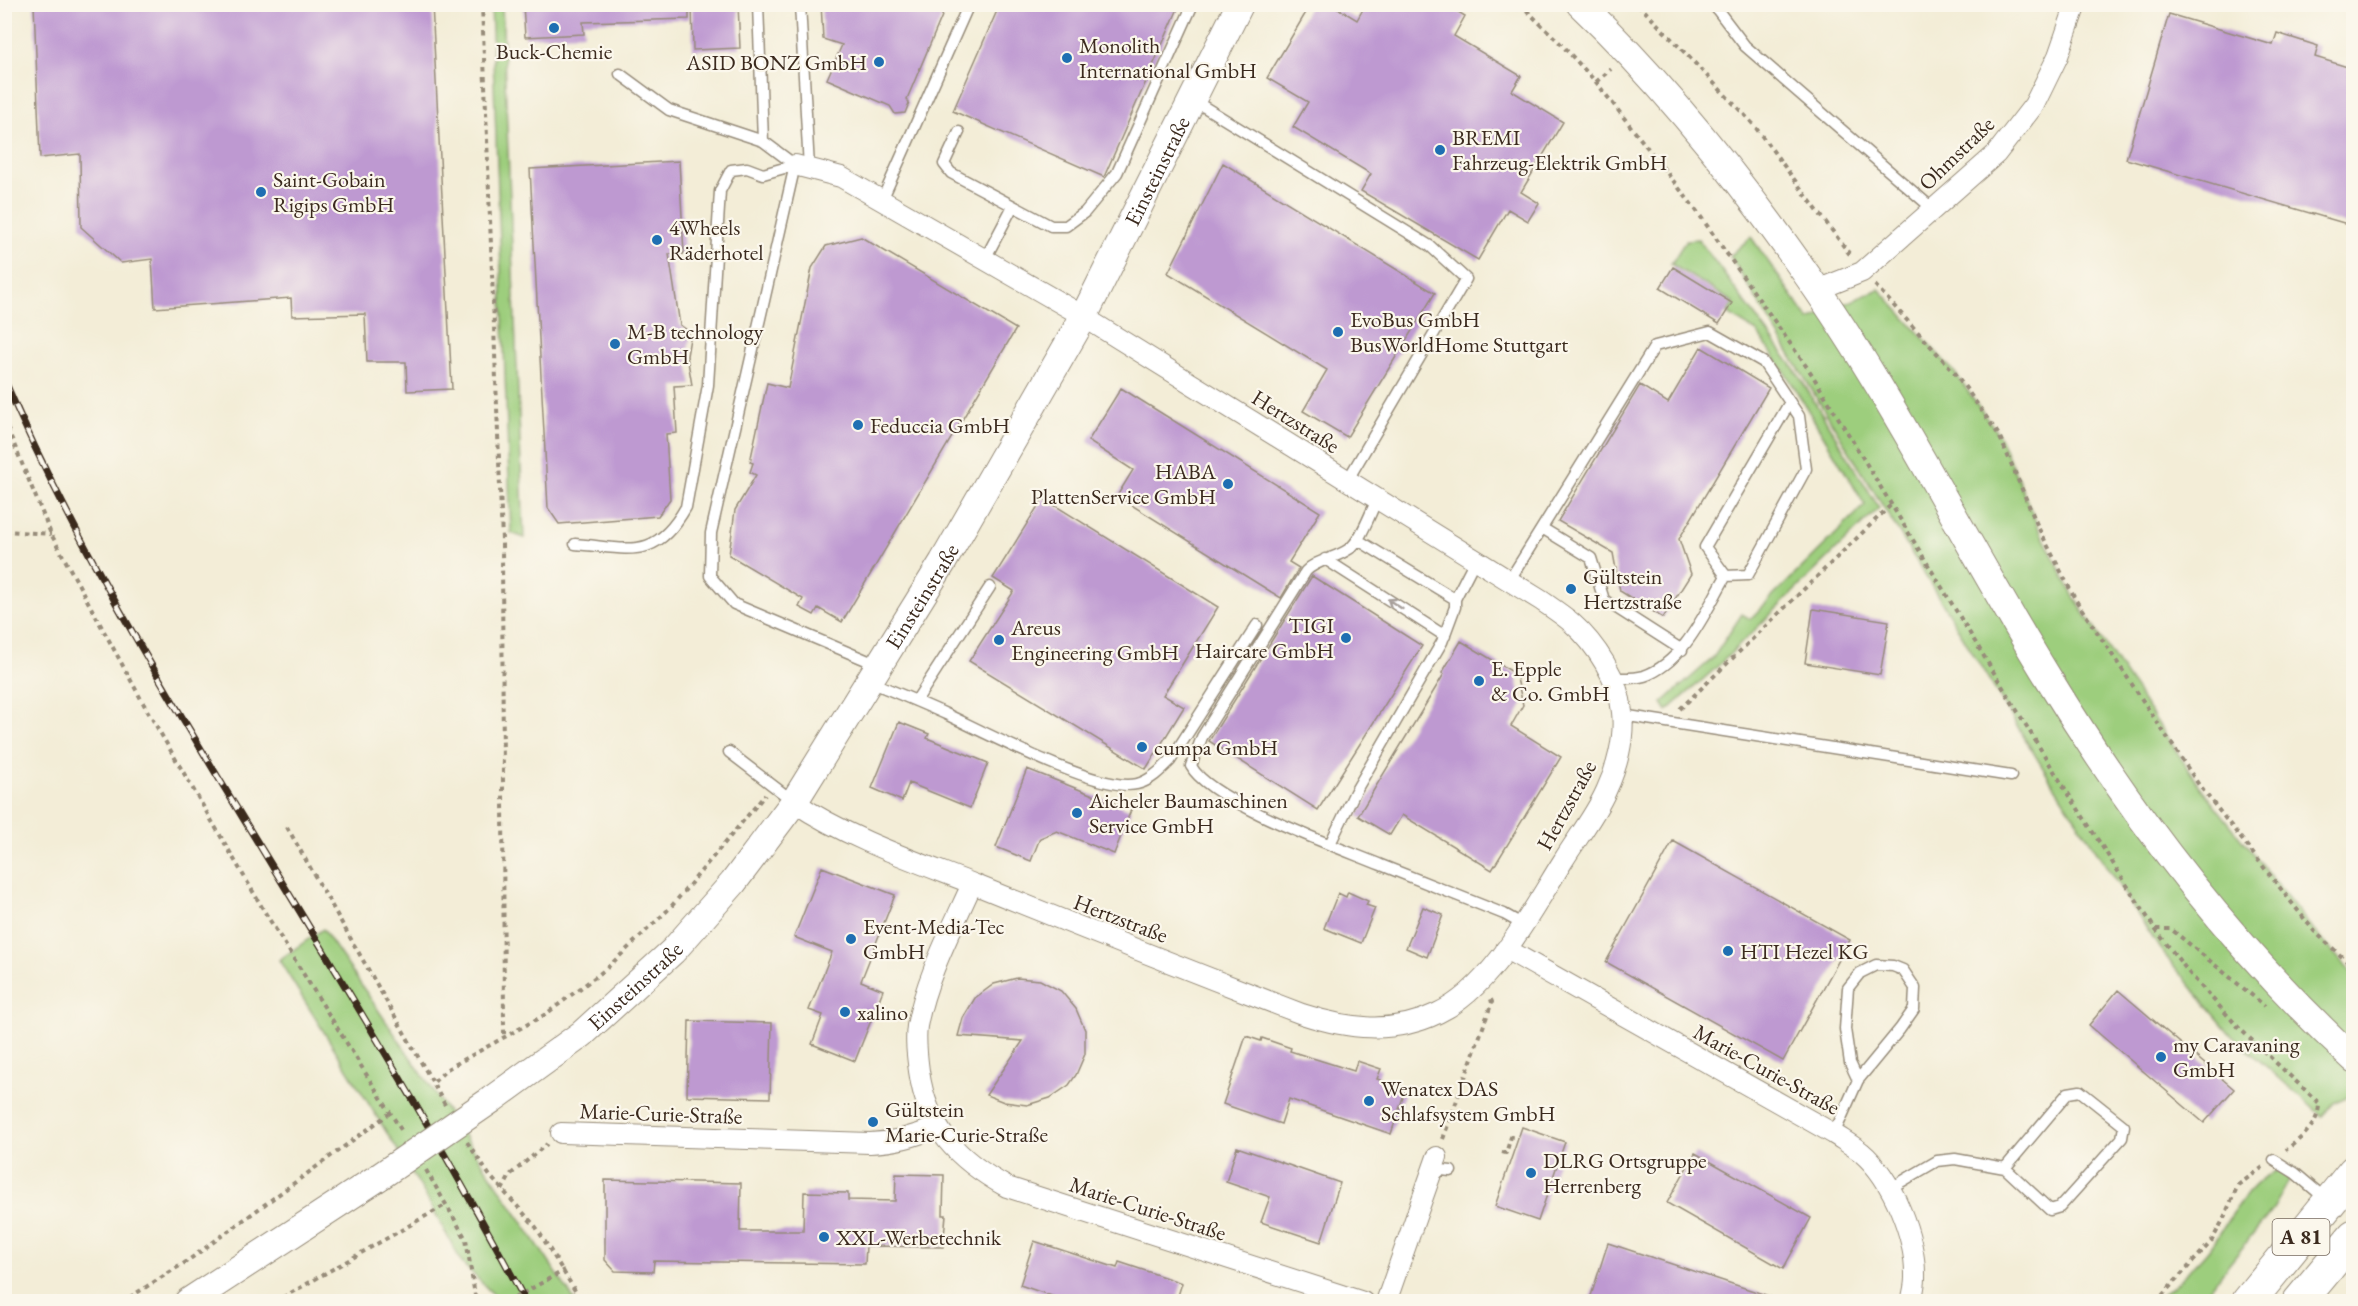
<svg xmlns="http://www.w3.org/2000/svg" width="2358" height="1306" font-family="'EB Garamond',serif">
  <rect width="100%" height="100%" fill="#fbf7ec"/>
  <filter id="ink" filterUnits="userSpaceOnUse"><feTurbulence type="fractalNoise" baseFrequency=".0167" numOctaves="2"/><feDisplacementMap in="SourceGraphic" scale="12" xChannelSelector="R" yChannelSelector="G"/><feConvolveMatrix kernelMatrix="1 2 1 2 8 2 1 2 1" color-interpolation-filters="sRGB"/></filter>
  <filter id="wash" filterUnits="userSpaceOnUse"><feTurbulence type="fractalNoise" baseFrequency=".008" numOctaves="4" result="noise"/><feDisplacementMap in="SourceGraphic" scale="24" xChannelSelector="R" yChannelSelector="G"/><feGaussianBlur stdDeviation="1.35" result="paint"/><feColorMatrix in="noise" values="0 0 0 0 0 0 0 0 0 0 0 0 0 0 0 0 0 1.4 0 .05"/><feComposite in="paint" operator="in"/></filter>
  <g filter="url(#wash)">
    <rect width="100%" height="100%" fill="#f3edd7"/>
    <!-- green -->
    <path fill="#9dce7d" stroke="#6c7c4e" stroke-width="1.5" d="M491 5H502L524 538 511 533Z
      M1751 237 1809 320 1879 289 1955 373 1999 435 2038 527 2075 599 2199 785 2314 931 2353 974V1094L2335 1102 2322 1116 2232 1036 2160 949 2046 773 1730 256Z
      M1698 239 1796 371 1879 508 1717 667 1667 711 1662 703 1713 658 1742 614 1750 619 1865 505 1788 377 1757 332 1728 314 1733 302 1671 264 1686 240Z
      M323 929 501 1190 575 1301H500L462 1263 422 1189 279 960Z
      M2279 1170 2290 1179 2273 1209 2200 1301H2156C2174 1284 2194 1268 2209 1249 2229 1223 2247 1181 2279 1170Z"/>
    <g id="blocks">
      <!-- building -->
      <path fill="#be99d1" d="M34 4H432L452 389 407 391 406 362H367L365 314 292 316 291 298 155 308 152 259 121 263 81 227 80 154 40 158Z
        M523 4H689V19L583 22 584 34 525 37Z
        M692 4H738L740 48 693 50Z
        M821 4H947L907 99 909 103 905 113 895 114 890 106 827 79 842 45 823 39Z
        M1000 4H1180L1104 177 953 111Z
        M1311 4H1331L1357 20 1366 4H1445L1465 16 1454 36 1521 76 1512 91 1563 122 1521 192 1539 203 1528 221 1508 209 1478 260 1361 191 1371 174 1293 127 1308 102 1267 78Z
        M2169 14 2273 45 2277 33 2318 46 2315 57 2354 69V226L2126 159Z
        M679 161 684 254H669L680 325 687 330 690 338 687 356 692 385 674 386 677 433 666 434 670 499 658 516 559 524 548 508 530 169Z
        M1223 163 1435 293 1347 437 1303 411 1327 370 1168 273Z
        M861 237 1016 329 842 622 818 608 814 615 799 607 803 599 729 555 735 510 756 475 750 472 753 463 750 462 767 383 788 388 812 268 826 246Z
        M1673 267 1732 303 1719 324 1660 288Z
        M1701 347 1769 388 1679 539 1691 574 1663 618 1620 591 1613 553 1558 521 1640 385 1668 403Z
        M1121 388 1320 512 1289 562 1299 568 1281 598 1117 496 1133 470 1088 441Z
        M1043 498 1218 607 1163 695 1184 707 1146 769 969 661 1014 591 993 578Z
        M1312 576 1422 646 1318 810 1209 741Z
        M1813 609 1889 621 1880 675 1805 663Z
        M1461 641 1516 674 1523 705 1511 726 1561 757 1492 870 1402 815 1390 835 1358 816 1444 674 1442 673Z
        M899 722 929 734 927 738 988 763 970 808 909 783 902 801 872 788Z
        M1027 769 1131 810 1114 854 1057 831 1040 838 1031 861 996 847Z
        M1673 841 1850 940 1783 1061 1606 962Z
        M822 867 895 895 861 981 883 990 855 1061 812 1044 823 1015 809 1010 832 952 794 937Z
        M1348 892 1368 901 1366 905 1375 908 1361 943 1324 928 1338 893 1346 897Z
        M1423 907 1443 915 1427 957 1406 948Z
        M1017 978 1040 980 1061 991 1076 1009 1085 1030V1054L1076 1075 1069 1085 1050 1098 1027 1105 1004 1102 986 1095 1023 1041 958 1036 963 1018 975 998 994 984Z
        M2118 990 2234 1089 2204 1123 2089 1025Z
        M689 1021 772 1023 770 1098 687 1096Z
        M1246 1036 1261 1041 1262 1038 1291 1048 1290 1051 1354 1071 1357 1061 1381 1069 1377 1079 1406 1088 1391 1134 1289 1099 1281 1124 1223 1104Z
        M1522 1127 1565 1142 1538 1221 1495 1206Z
        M1237 1147 1340 1183 1321 1242 1261 1222 1270 1197 1226 1182Z
        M1695 1153 1811 1218 1783 1269 1667 1203Z
        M896 1174 944 1175 943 1215H946L943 1247 866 1246 865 1264 654 1261 653 1272 615 1271 605 1260V1180L741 1183 740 1231H803L804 1192 848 1193V1200L895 1201Z
        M1034 1241 1117 1268 1119 1262 1182 1283 1176 1302H1069L1020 1285Z
        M1608 1243 1775 1298 1774 1302H1589Z"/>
    </g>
  </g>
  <g filter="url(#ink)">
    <use href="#blocks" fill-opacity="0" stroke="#978c7a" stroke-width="1.5"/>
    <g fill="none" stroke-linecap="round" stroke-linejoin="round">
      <!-- lane casing -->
      <g stroke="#978c7a" stroke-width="13">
        <path id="lane" d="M758 4 763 141 795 165
          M800 4 809 168
          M1713 4 1745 46 1933 209
          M620 74 669 110 763 141
          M1193 100 1430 246 1466 279 1347 481
          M959 132 944 164 951 173 1051 226H1066L1085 212 1117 173 1193 4
          M795 165 711 533 710 576 734 604 878 665
          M882 200 969 4
          M985 259 1013 206
          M1377 500C1370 513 1361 541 1349 549 1335 559 1318 559 1306 571L1202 737 1191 766C1210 802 1340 848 1381 865 1422 881 1463 898 1504 914L1522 924
          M1542 528 1591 558 1604 600 1682 650
          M1358 540 1455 599
          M575 544C629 548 655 562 686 507L708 385 720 191 731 170 747 168 763 174 795 165
          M1325 559 1445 636
          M1726 576 1705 547 1790 402
          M1509 581 1655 346 1710 332 1763 362 1799 416 1806 469 1748 575 1726 576C1706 610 1685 662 1644 676 1634 679 1622 678 1611 678
          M868 681C895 692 922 703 948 715 986 733 1100 793 1137 784 1150 781 1161 770 1170 761L1257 625
          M916 701 990 587
          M1622 715 2011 776
          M729 752 793 801
          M1330 844 1355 792 1442 642 1455 607V599L1475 560
          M1834 1134 1858 1080 1900 1029 1914 1009 1915 988 1903 970 1893 966 1876 965 1860 973 1848 988 1845 1029 1850 1063 1858 1080
          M2274 1160 2295 1173 2327 1200
          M1433 1177 1441 1170 1451 1171
          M1889 1189 1937 1161 1955 1159 2005 1168 2068 1093 2080 1091 2124 1126 2122 1138 2060 1207 2050 1210 2005 1168"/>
      </g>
      <!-- street casing -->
      <g stroke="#978c7a" stroke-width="22">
        <path id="street" d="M1817 290 1862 272 1996 154 2034 105 2058 56 2076 4
          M794 802C849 839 915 861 976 885 1084 929 1193 972 1302 1014 1348 1029 1393 1035 1438 1013 1492 988 1532 910 1563 861 1577 838 1595 816 1606 791 1617 768 1625 738 1622 712 1619 680 1596 644 1572 623 1563 615 1552 608 1542 601L1071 309 841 177 795 165
          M972 884C952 929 926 977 917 1026 915 1041 917 1056 919 1071 927 1129 958 1160 1007 1187L1363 1302
          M1506 949 1834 1134C1843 1140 1853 1146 1861 1152 1893 1179 1916 1238 1915 1278 1915 1286 1913 1294 1911 1302
          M561 1133 870 1143C894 1142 915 1137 936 1127
          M1386 1302 1437 1157"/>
      </g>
      <!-- secondary casing -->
      <g stroke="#978c7a" stroke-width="29">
        <g id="secondary">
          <path d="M1580 4C1669 89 1746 187 1816 288 1902 413 1969 550 2049 679 2134 818 2233 948 2354 1059"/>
          <path id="s1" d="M491 1100 582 1034 673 951 733 883 794 802 943 562 1083 318 1240 4"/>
          <path d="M188 1302 379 1177"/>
        </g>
      </g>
      <!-- highway casing -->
      <g stroke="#978c7a" stroke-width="35">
        <path id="highway" d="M2248 1302 2354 1172
          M2299 1302 2354 1236"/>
      </g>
      <!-- path -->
      <path stroke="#978c7a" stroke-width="4" stroke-dasharray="4.5 4.5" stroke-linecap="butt" d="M482 4 502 541 504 1037
        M1520 4 1558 41 1596 82 1696 210 1811 373 2057 776 2155 929 2190 974 2240 1029 2319 1103C2319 1125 2302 1137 2286 1150
        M1638 4 1753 124 1851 256
        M1596 82 1611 69
        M1875 285 1955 373 1999 435 2038 527 2075 599 2199 785 2314 931 2354 968
        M4 420 51 534 147 710 266 914 403 1133
        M4 531 51 534
        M1680 709 1892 504
        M287 827 433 1083
        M2156 929H2171L2265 1006
        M445 1105 433 1083 447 1069 546 1014 606 969 670 908 765 795
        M1443 1139 1492 1002 1490 997
        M467 1142 490 1176 536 1227 582 1302
        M1502 1152 1506 1153 1511 1137 1518 1139
        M426 1170 466 1239 476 1302
        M502 1190 511 1174 547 1144
        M122 1302 186 1262 390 1113
        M275 1302 447 1204
        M507 1302 565 1270
        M2156 1302 2211 1242 2222 1222 2238 1185 2263 1167"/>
      <!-- lane -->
      <use href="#lane" stroke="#fff" stroke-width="10"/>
      <!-- street -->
      <use href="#street" stroke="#fff" stroke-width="20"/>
      <!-- secondary -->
      <use href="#secondary" stroke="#fff" stroke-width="27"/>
      <!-- highway -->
      <use href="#highway" stroke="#fff" stroke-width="33"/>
      <!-- rail casing -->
      <g stroke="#3b2a1e" stroke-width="7">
        <path id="rail" d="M4 379C65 521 144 655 224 787 327 957 433 1126 526 1302"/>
      </g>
      <!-- rail -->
      <use href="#rail" stroke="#fbf7ec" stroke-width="4.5" stroke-dasharray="14" stroke-linecap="butt"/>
      <!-- secondary-bridge casing -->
      <g stroke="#978c7a" stroke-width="29" stroke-linecap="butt">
        <path id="secondary-bridge" d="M379 1177 491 1100"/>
      </g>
      <!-- secondary-bridge -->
      <use href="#secondary-bridge" stroke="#fff" stroke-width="27"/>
    </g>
    <!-- one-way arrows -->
    <defs><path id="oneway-shaft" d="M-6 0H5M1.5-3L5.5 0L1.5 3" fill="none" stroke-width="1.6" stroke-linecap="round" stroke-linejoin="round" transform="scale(1.5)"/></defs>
    <use stroke="#a79f9a" href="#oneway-shaft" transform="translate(1395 604) rotate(-147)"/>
  </g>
  <!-- markers -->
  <g fill="#1f6fb2" stroke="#fbf7ec" stroke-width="2">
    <circle cx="554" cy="28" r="6"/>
    <circle cx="1067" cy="58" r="6"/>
    <circle cx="879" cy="62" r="6"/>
    <circle cx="1440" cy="150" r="6"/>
    <circle cx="261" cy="192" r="6"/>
    <circle cx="657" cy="240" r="6"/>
    <circle cx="1338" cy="332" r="6"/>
    <circle cx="615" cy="344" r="6"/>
    <circle cx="858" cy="425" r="6"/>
    <circle cx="1228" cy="484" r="6"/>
    <circle cx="1571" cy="589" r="6"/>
    <circle cx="1346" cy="638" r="6"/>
    <circle cx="999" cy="640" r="6"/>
    <circle cx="1479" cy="681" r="6"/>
    <circle cx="1142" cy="747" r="6"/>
    <circle cx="1077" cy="813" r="6"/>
    <circle cx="851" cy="939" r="6"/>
    <circle cx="1728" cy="951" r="6"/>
    <circle cx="845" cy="1012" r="6"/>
    <circle cx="2161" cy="1057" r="6"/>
    <circle cx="1369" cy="1101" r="6"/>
    <circle cx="873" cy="1122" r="6"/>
    <circle cx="1531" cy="1173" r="6"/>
    <circle cx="824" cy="1237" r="6"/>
  </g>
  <g text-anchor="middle" stroke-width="4.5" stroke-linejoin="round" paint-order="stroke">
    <!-- shield labels -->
    <rect fill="#fbf7ec" stroke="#75685c" stroke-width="1.5" x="2272.5" y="1219" width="57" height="36" rx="4.5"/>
    <g font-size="21" font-weight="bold" fill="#3b2a1e">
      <text x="2301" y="1244">A 81</text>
    </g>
    <!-- poi labels -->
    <g font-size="22" fill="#3b2a1e" stroke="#fbf7ec" text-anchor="start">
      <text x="1079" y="53">Monolith<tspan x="1079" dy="25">International GmbH</tspan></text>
      <text x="554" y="59" text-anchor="middle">Buck-Chemie</text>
      <text x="867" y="70" text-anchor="end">ASID BONZ GmbH</text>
      <text x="1452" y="145">BREMI<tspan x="1452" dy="25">Fahrzeug-Elektrik GmbH</tspan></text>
      <text x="273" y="187">Saint-Gobain<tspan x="273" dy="25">Rigips GmbH</tspan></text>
      <text x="669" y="235">4Wheels<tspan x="669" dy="25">Räderhotel</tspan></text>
      <text x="1350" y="327">EvoBus GmbH<tspan x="1350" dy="25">BusWorldHome Stuttgart</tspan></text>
      <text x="627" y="339">M-B technology<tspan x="627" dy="25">GmbH</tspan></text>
      <text x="870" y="433">Feduccia GmbH</text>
      <text x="1216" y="479" text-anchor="end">HABA<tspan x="1216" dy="25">PlattenService GmbH</tspan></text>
      <text x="1583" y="584">Gültstein<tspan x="1583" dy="25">Hertzstraße</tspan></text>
      <text x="1334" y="633" text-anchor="end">TIGI<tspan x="1334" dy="25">Haircare GmbH</tspan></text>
      <text x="1011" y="635">Areus<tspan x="1011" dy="25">Engineering GmbH</tspan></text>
      <text x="1491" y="676">E. Epple<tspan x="1491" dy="25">&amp; Co. GmbH</tspan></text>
      <text x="1154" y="755">cumpa GmbH</text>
      <text x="1089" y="808">Aicheler Baumaschinen<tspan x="1089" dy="25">Service GmbH</tspan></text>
      <text x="863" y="934">Event-Media-Tec<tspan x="863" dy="25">GmbH</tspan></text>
      <text x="1740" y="959">HTI Hezel KG</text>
      <text x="857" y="1020">xalino</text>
      <text x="2173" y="1052">my Caravaning<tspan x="2173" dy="25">GmbH</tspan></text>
      <text x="1381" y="1096">Wenatex DAS<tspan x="1381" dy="25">Schlafsystem GmbH</tspan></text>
      <text x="885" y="1117">Gültstein<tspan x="885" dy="25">Marie-Curie-Straße</tspan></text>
      <text x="1543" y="1168">DLRG Ortsgruppe<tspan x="1543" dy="25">Herrenberg</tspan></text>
      <text x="836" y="1245">XXL-Werbetechnik</text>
    </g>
    <!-- street labels -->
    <g font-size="22" fill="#3b2a1e" stroke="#fbf7ec">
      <text transform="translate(1956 153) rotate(-44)" y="8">Ohmstraße</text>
      <text dy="8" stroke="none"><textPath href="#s1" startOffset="1156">Einsteinstraße</textPath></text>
      <text transform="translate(1296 421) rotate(32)" y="8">Hertzstraße</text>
      <text dy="8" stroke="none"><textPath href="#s1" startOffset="670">Einsteinstraße</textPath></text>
      <text transform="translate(1566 805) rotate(-61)" y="8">Hertzstraße</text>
      <text transform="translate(1121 918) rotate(21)" y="8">Hertzstraße</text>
      <text dy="8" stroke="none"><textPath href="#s1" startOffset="184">Einsteinstraße</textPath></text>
      <text transform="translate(1767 1069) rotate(29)" y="8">Marie-Curie-Straße</text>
      <text transform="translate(661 1113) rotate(2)" y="8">Marie-Curie-Straße</text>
      <text transform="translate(1148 1208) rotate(18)" y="8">Marie-Curie-Straße</text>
    </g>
  </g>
  <!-- margin -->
  <rect width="2358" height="1306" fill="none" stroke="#fbf7ec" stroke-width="24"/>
</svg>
